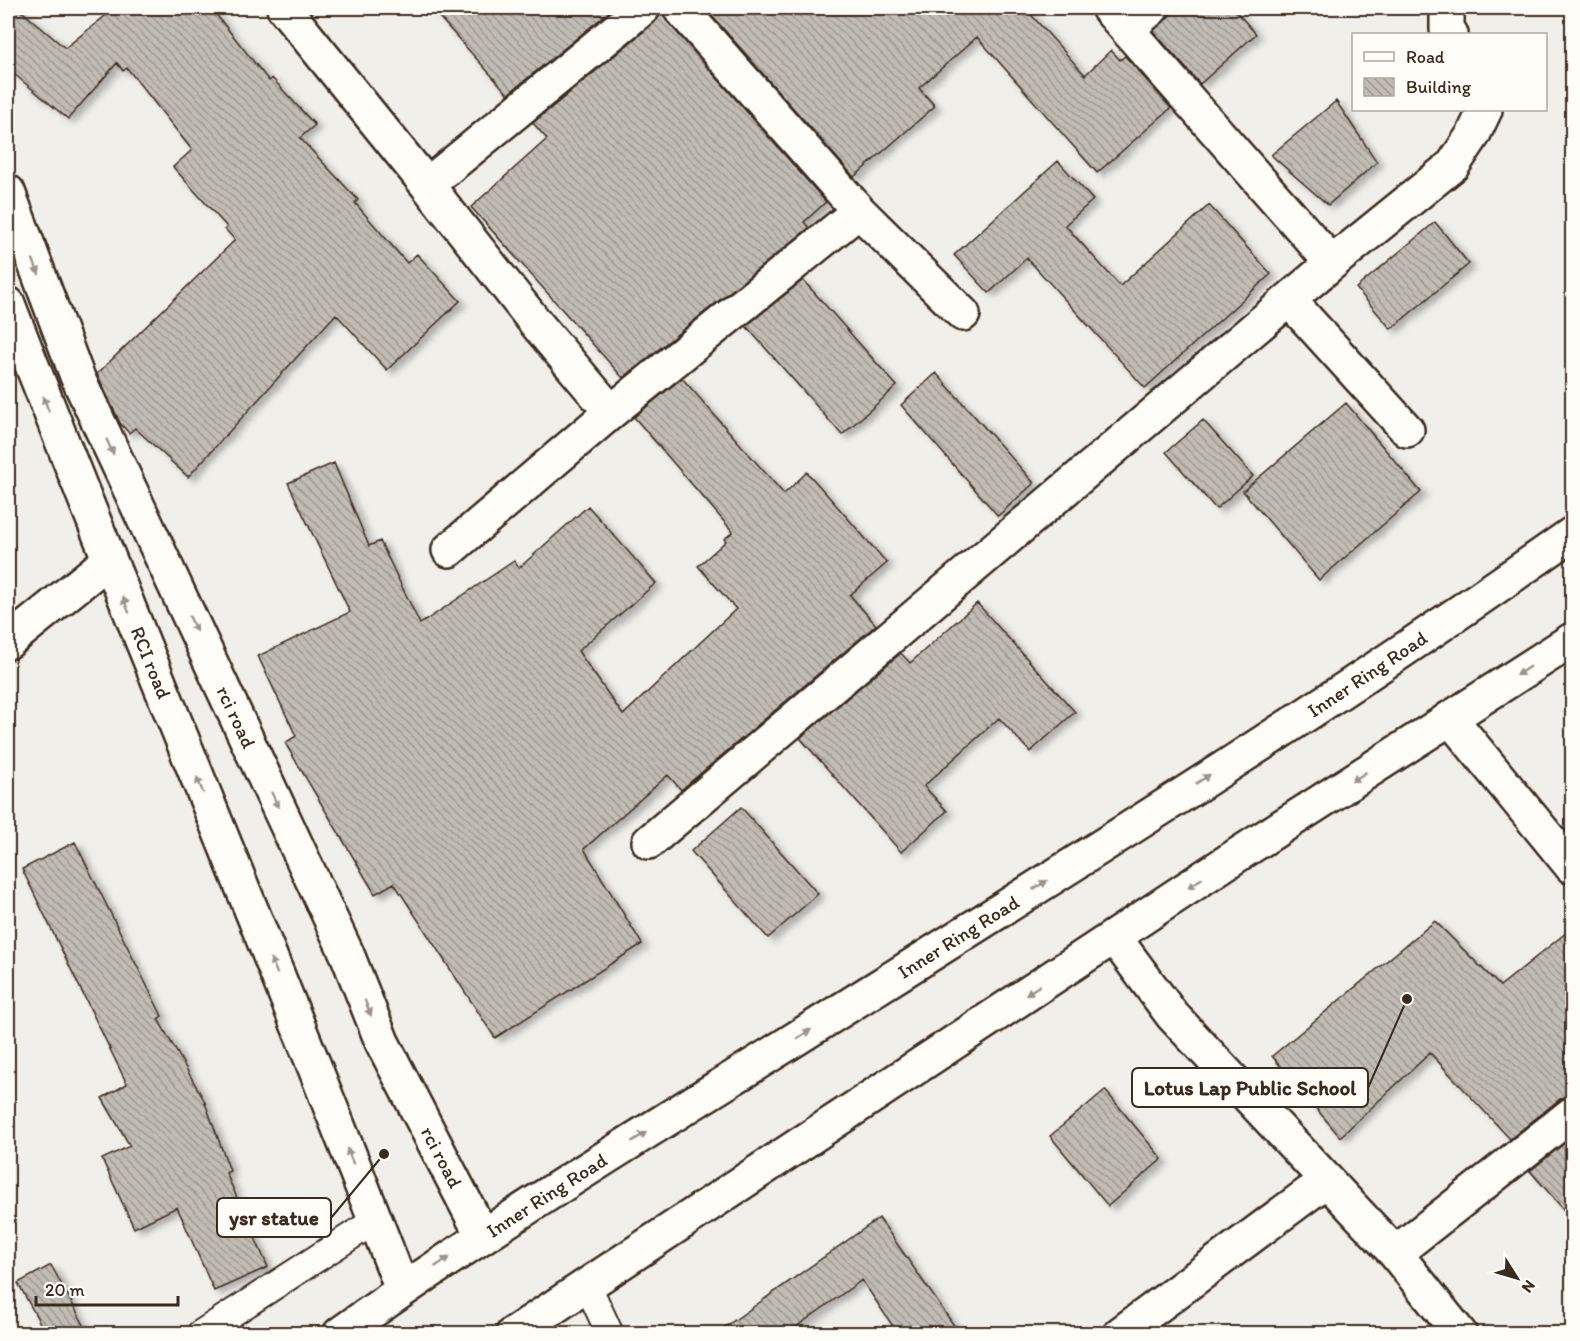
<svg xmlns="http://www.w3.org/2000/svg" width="1580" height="1341" font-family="Itim,sans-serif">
  <defs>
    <pattern id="building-back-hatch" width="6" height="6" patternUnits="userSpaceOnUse" patternTransform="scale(1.5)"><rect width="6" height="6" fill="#c1bcb4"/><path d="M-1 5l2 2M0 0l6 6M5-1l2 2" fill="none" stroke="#9e9992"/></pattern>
    <filter id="shadow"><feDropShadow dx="6" dy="4" stdDeviation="3" flood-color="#0004"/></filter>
  </defs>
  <rect width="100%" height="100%" fill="#f1efea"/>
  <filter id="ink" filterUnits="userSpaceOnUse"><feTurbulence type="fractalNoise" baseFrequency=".0167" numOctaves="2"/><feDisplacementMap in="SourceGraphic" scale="12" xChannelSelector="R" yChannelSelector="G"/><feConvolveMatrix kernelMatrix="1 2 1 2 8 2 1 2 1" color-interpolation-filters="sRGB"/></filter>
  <g filter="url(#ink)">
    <!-- building -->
    <path fill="url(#building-back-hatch)" stroke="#3b2a1e" stroke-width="1.5" filter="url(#shadow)" d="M8 8H18L65 48 115 8H211L269 81 272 78 315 125 300 138 358 200 355 203 407 263 417 254 460 301 387 370 336 314 188 477 135 428 129 433 120 423 97 374 235 240 225 229 227 227 173 167 192 150 127 68 123 71 117 63 68 119 8 69Z
      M431 8H614L508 94Z
      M662 8 666 20 826 202 804 222 809 228 623 378 471 207 547 139 533 123 655 22Z
      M705 8H1025L1085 75 1111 50 1120 60 1125 56 1171 108 1097 173 977 37 919 88 935 106 854 177Z
      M1178 8H1233L1256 34 1200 84 1153 31Z
      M1336 101 1377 162 1328 205 1271 155Z
      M1058 161 1093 200 1065 225 1120 286 1209 205 1271 274 1145 388 1027 258 989 293 954 255Z
      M1435 222 1469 264 1391 329 1356 288Z
      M803 280 897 386 842 435 746 326Z
      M936 373 1034 483 998 516 901 405Z
      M682 378 784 494 807 472 887 563 850 595 876 625 681 790 668 775 584 849 642 944 495 1038 394 883 375 894 285 743 296 736 258 656 350 612 288 483 334 463 369 546 380 541 420 624 514 561 519 568 588 506 656 583 578 651 623 715 736 609 698 566 726 541 724 539 733 532 634 417Z
      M1346 403 1421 492 1319 580 1243 491Z
      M1203 420 1253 476 1216 509 1166 452Z
      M977 603 1075 712 1030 752 999 718 924 786 947 811 901 852 800 738 901 653 910 663Z
      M741 807 818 894 768 938 691 851Z
      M75 842 162 1016 158 1019 204 1100 230 1171 226 1173 268 1267 214 1291 177 1207 134 1228 102 1159 130 1146 102 1098 127 1084 22 869Z
      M1435 921 1500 986 1572 928V1096L1560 1099 1510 1139 1430 1053 1340 1137 1272 1056Z
      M1105 1090 1162 1159 1108 1206 1050 1136Z
      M1572 1137V1219L1530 1171Z
      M879 1218 960 1334H898L862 1280 786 1334H715Z
      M51 1265 89 1334H46L18 1283Z"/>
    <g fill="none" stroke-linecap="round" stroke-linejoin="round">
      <!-- lane casing -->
      <g stroke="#3b2a1e" stroke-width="30">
        <path id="lane" d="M587 1284 610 1334
          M200 1334 376 1220"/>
      </g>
      <!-- street casing -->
      <g stroke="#3b2a1e" stroke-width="38">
        <path id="street" d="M284 8 427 185
          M1108 8 1332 263
          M1447 8V29L1451 34
          M1127 29 1152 8
          M859 211 963 314
          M1289 300 1407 430
          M611 412 859 211 680 8
          M449 550 611 412 535 322 427 185 643 8
          M8 642 108 561
          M1450 718 1572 867
          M649 842 1332 263 1453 165 1473 135 1485 110
          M1114 937 1172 1015 1395 1253 1460 1334
          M1395 1253 1572 1114
          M1120 1334 1327 1180"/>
      </g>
      <!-- secondary casing -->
      <g stroke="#3b2a1e" stroke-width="38">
        <g id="secondary">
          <path id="s1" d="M8 192 77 376 347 954 382 1042 482 1235"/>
          <path id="s2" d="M8 304C136 634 275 959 402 1289"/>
        </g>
      </g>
      <!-- highway casing -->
      <g stroke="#3b2a1e" stroke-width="38">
        <g id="highway">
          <path id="s3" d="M340 1334C480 1234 627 1144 773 1053 1042 884 1313 717 1572 534"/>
          <path d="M513 1334 1239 854 1572 640"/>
        </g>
      </g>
      <!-- lane -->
      <use href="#lane" stroke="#fdfcf7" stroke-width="26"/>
      <!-- street -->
      <use href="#street" stroke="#fdfcf7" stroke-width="33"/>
      <!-- secondary -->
      <use href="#secondary" stroke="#fdfcf7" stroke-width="33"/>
      <!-- highway -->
      <use href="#highway" stroke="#fdfcf7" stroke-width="33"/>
    </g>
    <!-- one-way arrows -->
    <defs><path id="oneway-solid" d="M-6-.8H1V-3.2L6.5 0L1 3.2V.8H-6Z" transform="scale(1.5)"/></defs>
    <g fill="#9c938a">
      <use href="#oneway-solid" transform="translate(36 267) rotate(69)"/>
      <use href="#oneway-solid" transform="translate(46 404) rotate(-111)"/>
      <use href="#oneway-solid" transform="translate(110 447) rotate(65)"/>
      <use href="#oneway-solid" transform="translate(126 605) rotate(-112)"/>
      <use href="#oneway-solid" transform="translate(193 624) rotate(65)"/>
      <use href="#oneway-solid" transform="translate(1523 671) rotate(147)"/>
      <use href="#oneway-solid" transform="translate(1359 777) rotate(147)"/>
      <use href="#oneway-solid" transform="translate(1203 779) rotate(-33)"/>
      <use href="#oneway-solid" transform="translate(200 785) rotate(-112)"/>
      <use href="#oneway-solid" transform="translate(275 800) rotate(65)"/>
      <use href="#oneway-solid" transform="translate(1195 883) rotate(147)"/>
      <use href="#oneway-solid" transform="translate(1040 885) rotate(-32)"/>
      <use href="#oneway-solid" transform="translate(274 966) rotate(-112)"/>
      <use href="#oneway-solid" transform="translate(1033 990) rotate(147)"/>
      <use href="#oneway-solid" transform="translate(368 1008) rotate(68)"/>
      <use href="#oneway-solid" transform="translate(804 1034) rotate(-32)"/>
      <use href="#oneway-solid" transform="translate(639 1137) rotate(-32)"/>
      <use href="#oneway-solid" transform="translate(350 1156) rotate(-112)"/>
      <use href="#oneway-solid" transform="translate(442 1262) rotate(-34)"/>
    </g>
  </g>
  <g text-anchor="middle" stroke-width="5" stroke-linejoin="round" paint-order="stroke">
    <!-- street labels -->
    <g font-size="20" fill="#3b2a1e" stroke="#fdfcf7">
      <text dy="7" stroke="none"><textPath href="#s2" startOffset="386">RCI road</textPath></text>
      <text dy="7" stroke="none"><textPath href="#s3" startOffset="1221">Inner Ring Road</textPath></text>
      <text dy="7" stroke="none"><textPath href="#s1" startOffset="573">rci road</textPath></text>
      <text dy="7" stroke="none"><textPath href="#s3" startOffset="735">Inner Ring Road</textPath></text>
      <text dy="7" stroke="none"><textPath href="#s1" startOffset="1059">rci road</textPath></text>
      <text dy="7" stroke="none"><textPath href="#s3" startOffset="249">Inner Ring Road</textPath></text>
    </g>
  </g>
  <!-- callouts -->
  <path fill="none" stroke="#3b2a1e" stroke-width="2" d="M1407 999L1368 1088M384 1154L331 1218"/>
  <g fill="#3b2a1e" stroke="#fdfcf7" stroke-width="2">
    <circle cx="1407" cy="999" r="6"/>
    <circle cx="384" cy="1154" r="6"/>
  </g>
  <g fill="#fdfcf7" stroke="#3b2a1e" stroke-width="2">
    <rect x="1132" y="1068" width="236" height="39" rx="6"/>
    <rect x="217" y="1198" width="114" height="39" rx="6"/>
  </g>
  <g font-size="21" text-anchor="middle" font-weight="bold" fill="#3b2a1e">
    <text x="1250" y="1095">Lotus Lap Public School</text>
    <text x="274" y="1225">ysr statue</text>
  </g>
  <!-- margin -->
  <rect width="1580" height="1341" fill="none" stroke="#fdfcf7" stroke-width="30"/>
  <rect x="15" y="15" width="1550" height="1311" fill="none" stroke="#3b2a1e" stroke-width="2" filter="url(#ink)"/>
  <!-- legend -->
  <rect x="1352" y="33" width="195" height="78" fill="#fdfcf7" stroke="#afa8a0" stroke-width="1.5"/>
  <rect x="1364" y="52" width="30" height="9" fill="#fdfcf7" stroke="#afa8a0" stroke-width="1.5"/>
  <text x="1406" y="63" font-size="18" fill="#3b2a1e">Road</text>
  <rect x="1364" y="78" width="30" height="18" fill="url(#building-back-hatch)" stroke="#afa8a0" stroke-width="1.5"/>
  <text x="1406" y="93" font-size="18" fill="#3b2a1e">Building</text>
  <!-- north arrow -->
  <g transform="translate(1517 1278) rotate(127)" stroke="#fdfcf7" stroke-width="4.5" paint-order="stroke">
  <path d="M0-4.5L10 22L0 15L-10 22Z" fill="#3b2a1e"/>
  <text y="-9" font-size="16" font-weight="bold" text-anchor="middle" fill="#3b2a1e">N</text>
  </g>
  <!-- scale -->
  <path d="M36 1296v9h142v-9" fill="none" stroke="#3b2a1e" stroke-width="3"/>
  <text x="45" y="1296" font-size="18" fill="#3b2a1e" stroke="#fdfcf7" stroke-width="4.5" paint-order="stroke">20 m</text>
</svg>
